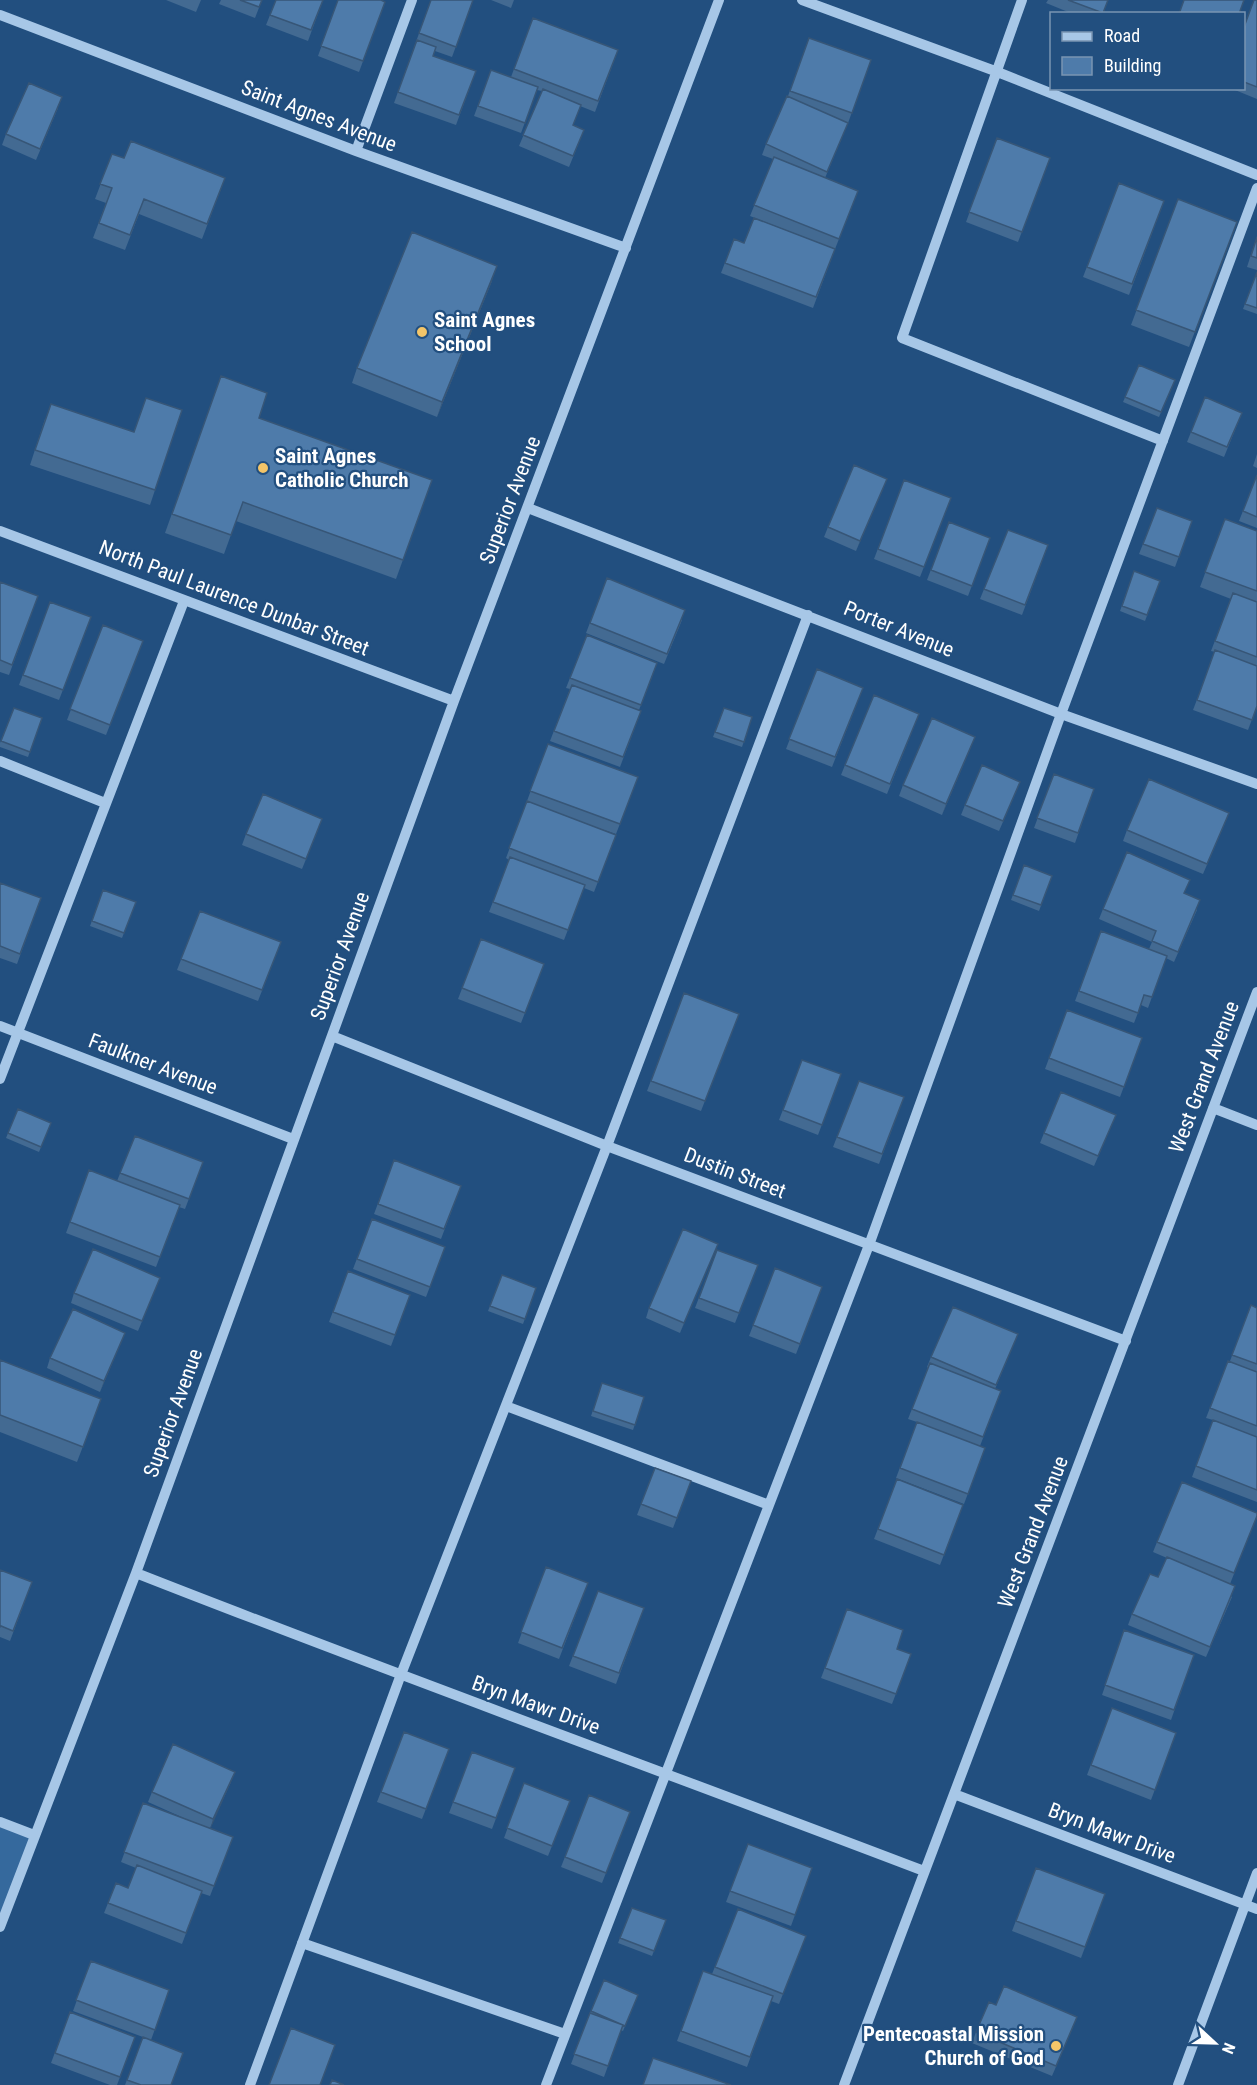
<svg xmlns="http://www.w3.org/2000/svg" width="1257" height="2085" font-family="'Roboto Condensed',sans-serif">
  <rect width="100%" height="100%" fill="#224f7f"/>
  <!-- green -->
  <path fill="#35699d" d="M0 1822 34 1835 0 1927Z"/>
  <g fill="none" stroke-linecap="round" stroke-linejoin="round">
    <!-- minor -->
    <path stroke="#a7c7e7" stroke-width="10" d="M802 0 995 71 1257 175
      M1022 0 902 338 1163 441
      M0 15 356 151 626 248
      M356 151 412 0
      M528 508 1061 714 1257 784
      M0 531 454 701
      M0 761 105 803
      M0 1026 293 1139
      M332 1036 607 1146 1126 1341
      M0 1079 184 601
      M1213 1108 1257 1125
      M506 1406 769 1505
      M136 1573C398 1676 662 1771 924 1871
      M954 1794 1257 1909
      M0 1822 34 1835
      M0 1927 136 1573 454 701 719 0
      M302 1943 565 2034
      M250 2085 400 1677 607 1146 808 615
      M546 2085 869 1245 1061 714 1257 188
      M844 2085 1257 992
      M1178 2085 1257 1873"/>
  </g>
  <!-- wall -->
  <path fill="#436a92" d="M166 0H201L196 12Z
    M221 0H262L255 18 219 4Z
    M276 0H323L308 41 266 25Z
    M338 0 385 2 359 72 318 56Z
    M431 0H473L452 57 435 51 433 56 476 71 456 125 394 103Z
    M491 0H514L511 8Z
    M1048 0H1108L1103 14H1073L1046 3Z
    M1257 0V99L1230 88H1244V27Z
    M533 18 618 50 595 112 580 106 573 125 580 140 569 167 519 146 542 91 537 90 521 133 474 116 491 70 511 77Z
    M809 38 871 60 848 123 825 178 858 191 835 249 750 216 773 159 762 155 766 144 788 96Z
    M58 108 36 160 2 145 6 134Z
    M997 138 1050 158 1018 242 966 222Z
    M112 154 124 158 225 178 202 239 139 214 125 250 93 238 106 203 95 199Z
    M1119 183 1164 201 1129 295 1083 277Z
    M1178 199 1237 222 1189 347 1131 325Z
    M1257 236V270L1247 267Z
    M734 239 744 243 835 249 813 308 721 273Z
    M1257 272V314L1243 309Z
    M492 281 437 417 352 383 357 368Z
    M1139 365 1175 380 1159 417 1123 402Z
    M221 376 259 418 432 480 396 579 236 521 224 554 165 533Z
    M1242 413 1224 457 1187 442 1191 432Z
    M45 419 134 432 155 490 150 505 30 465Z
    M1257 454V468L1253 466Z
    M1257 475V528L1239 521Z
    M887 479 856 551 824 537 828 527Z
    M904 480 951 498 920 577 874 559Z
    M1157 508 1192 521 1175 567 1139 554Z
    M1225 519 1257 531V706L1248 730 1193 710 1215 652 1211 651 1231 599 1200 587Z
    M949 522 990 538 968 596 927 580Z
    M1008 530 1048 545 1022 615 980 599Z
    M1134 571 1160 581 1145 621 1120 611Z
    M607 578 682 620 664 664 586 633Z
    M0 583 38 596 9 675 0 672Z
    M50 602 91 617 59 700 19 685Z
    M103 625 143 641 106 735 67 720Z
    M587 635 657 663 639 710 641 711 620 767 550 741 570 689 566 688Z
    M817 669 863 688 832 767 786 749Z
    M14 708 42 718 28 757 0 747V743Z
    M724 708 752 717 742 747 713 737Z
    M919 714 887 794 841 775 845 765Z
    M548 744 638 777 616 834 592 826 616 835 594 892 584 888 564 940 489 912 509 860 506 858Z
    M971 747 942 815 899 796 903 785Z
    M1054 774 1094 789 1075 843 1034 828Z
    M1016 792 999 831 961 815 965 805Z
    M1225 823 1203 874 1123 841 1127 830Z
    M318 830 302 869 242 845 246 834Z
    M1024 865 1052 876 1039 911 1011 900Z
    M0 883 41 898 17 964 0 958Z
    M103 890 136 902 122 938 90 926Z
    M1185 893 1197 910 1174 962 1166 958 1148 1008 1141 1005 1134 1023 1075 1001 1101 931 1149 949 1152 942 1099 919 1103 909Z
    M200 911 281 942 258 1001 177 970Z
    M481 939 544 964 521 1023 458 999Z
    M684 993 739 1014 701 1111 647 1091Z
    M1067 1010 1142 1038 1120 1097 1045 1069Z
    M802 1060 841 1074 818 1135 779 1120Z
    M859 1081 904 1097 879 1164 833 1147Z
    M18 1109 51 1123 39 1152 6 1138Z
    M1116 1115 1094 1166 1040 1143 1044 1133Z
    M135 1136 203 1162 185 1209 179 1207 156 1267 66 1233 89 1170 117 1181Z
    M394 1160 461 1186 441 1239 374 1214Z
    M372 1219 445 1247 426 1297 353 1269Z
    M718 1244 680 1333 646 1318 649 1308Z
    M717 1250 758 1265 735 1323 695 1308Z
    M775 1268 822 1287 796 1354 749 1336Z
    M348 1271 410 1295 391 1346 329 1322Z
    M502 1275 536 1288 523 1324 488 1311Z
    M160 1278 138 1331 71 1303 74 1293Z
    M1251 1305 1257 1308V1502L1192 1477 1213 1420 1206 1418 1228 1361H1230Z
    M125 1333 100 1392 47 1368 50 1358Z
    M1018 1334 995 1389 1001 1391 980 1446 985 1448 964 1504 896 1478 917 1422 908 1419 928 1368 927 1367 931 1357Z
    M0 1360 101 1399 77 1462 0 1432Z
    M602 1383 644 1397 633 1430 591 1416Z
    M655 1468 691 1481 673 1528 637 1515Z
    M897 1479 963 1505 940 1565 874 1539Z
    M1254 1523 1230 1584 1188 1566 1232 1597 1206 1657 1128 1625 1132 1614 1158 1577 1167 1558 1153 1552 1157 1542Z
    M546 1567 588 1583 559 1659 518 1643Z
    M0 1570 32 1582 10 1641 0 1637Z
    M598 1591 644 1608 616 1684 569 1666Z
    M847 1609 897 1649 911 1654 892 1704 821 1678Z
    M1124 1630 1194 1655 1171 1720 1102 1695Z
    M1112 1708 1176 1733 1151 1800 1087 1775Z
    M404 1732 449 1749 422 1819 377 1802Z
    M472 1752 515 1768 492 1829 449 1813Z
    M231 1782 210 1828 233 1837 210 1896 201 1893 182 1944 104 1913 108 1903 128 1888 136 1868 121 1862 143 1803 186 1819 148 1802 152 1792Z
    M524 1783 570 1801 548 1856 504 1838Z
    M589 1795 630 1812 602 1883 561 1867Z
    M748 1844 812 1868 791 1926 726 1902Z
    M1036 1868 1105 1894 1081 1958 1012 1931Z
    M632 1908 666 1920 652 1956 618 1943Z
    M738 1909 806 1936 779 2004 771 2001 747 2067 677 2041 703 1971 712 1974Z
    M91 1961 169 1990 151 2040 73 2011Z
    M604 1980 638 1995 623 2031 621 2030 604 2077 571 2064 590 2013Z
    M996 2005 1073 2027 1052 2076 972 2043 976 2032Z
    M70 2012 135 2037 117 2085H110L51 2063Z
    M143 2037 171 2085H125Z"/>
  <!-- shaded-wall -->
  <path fill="#375677" d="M497 266 492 281 437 417 442 402Z
    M887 479 883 490 856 551 860 541Z
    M975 737 971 747 942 815 946 804Z
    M718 1244 714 1254 680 1333 684 1323Z
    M125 1333 121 1343 100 1392 104 1381Z
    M235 1772 231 1782 210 1830 213 1819Z"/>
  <!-- building -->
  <path fill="#4e7baa" stroke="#375677" stroke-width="1.5" d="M240 0H262L259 7Z
    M276 0H323L311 30 270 15Z
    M338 0H381L385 2 363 61 321 46Z
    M431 0H473L456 47 419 33Z
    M1068 0H1108L1103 13Z
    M1184 0H1244L1239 14H1179Z
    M1254 0H1257V87L1244 82V27Z
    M533 18 618 50 598 101 514 69Z
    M809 38 871 60 852 113 790 91Z
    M417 40 436 47 433 56 476 71 459 115 398 92Z
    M491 70 538 87 525 123 478 106Z
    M29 83 62 97 40 149 6 134Z
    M543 89 581 105 573 125 584 130 573 156 523 135Z
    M787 96 848 123 827 172 766 144Z
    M997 138 1050 158 1022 232 969 212Z
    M131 141 225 178 207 224 144 199 130 235 99 223 112 188 100 184 112 154 124 158Z
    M774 157 858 191 839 239 754 205Z
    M1119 183 1164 201 1132 284 1087 267Z
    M1178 199 1237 222 1195 332 1136 310Z
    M754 218 835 249 816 297 725 263 734 239 744 243Z
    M412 232 497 266 442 402 357 368Z
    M1257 237V258L1251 256Z
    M1257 272V308L1245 304Z
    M1139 365 1175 380 1161 412 1125 397Z
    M221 376 267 393 259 418 432 480 403 560 243 502 231 535 172 514Z
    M1205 397 1242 413 1227 447 1191 432Z
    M146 398 182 410 155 490 35 450 51 404 134 432Z
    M854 465 887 479 860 541 828 527Z
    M1257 475V517L1243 511Z
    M904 480 951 498 924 567 878 549Z
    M1157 508 1192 521 1179 557 1143 544Z
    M1225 519 1257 531V591L1205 572Z
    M949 522 990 538 972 586 931 570Z
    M1008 530 1048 545 1025 605 984 589Z
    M1134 571 1160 581 1147 615 1122 606Z
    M607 578 685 610 667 654 590 623Z
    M0 582 38 596 12 665 0 660Z
    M1233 593 1257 602V657L1215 641Z
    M50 602 91 617 63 690 23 675Z
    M103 625 143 641 110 725 70 709Z
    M587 635 657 663 641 705 570 678Z
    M1215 650 1257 666V706L1252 720 1197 700Z
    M817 669 863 688 835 757 789 739Z
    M572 685 641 711 623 757 554 731Z
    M874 695 919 714 890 784 845 765Z
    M14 708 42 718 30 752 1 741Z
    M724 708 752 717 744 742 715 732Z
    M932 718 975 737 946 804 903 785Z
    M548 744 638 777 620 824 530 791Z
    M982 765 1020 782 1003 821 965 805Z
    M1054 774 1094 789 1078 833 1037 818Z
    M1149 779 1229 813 1207 864 1127 830Z
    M263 794 322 819 306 859 246 834Z
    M527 801 616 835 598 882 509 848Z
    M1127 852 1190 880 1184 893 1200 900 1178 952 1152 941 1156 931 1103 909Z
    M510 857 585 885 568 930 493 902Z
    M1024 865 1052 876 1041 905 1013 895Z
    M0 883 41 898 20 954 0 946Z
    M103 890 136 902 124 933 92 921Z
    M200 911 281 942 262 990 181 959Z
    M1101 931 1167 956 1152 997 1144 995 1138 1013 1079 991Z
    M481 939 544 964 525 1013 462 988Z
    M684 993 739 1014 705 1101 651 1081Z
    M1067 1010 1142 1038 1124 1087 1049 1058Z
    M802 1060 841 1074 822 1125 783 1110Z
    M859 1081 904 1097 882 1154 837 1137Z
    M1061 1092 1116 1115 1098 1156 1044 1133Z
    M18 1109 51 1123 41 1147 8 1133Z
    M135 1136 203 1162 189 1199 120 1173Z
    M394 1160 461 1186 444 1229 378 1204Z
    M89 1170 180 1205 160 1257 70 1222Z
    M372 1219 445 1247 430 1287 357 1259Z
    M683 1229 718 1244 684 1323 649 1308Z
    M93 1249 160 1278 142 1321 74 1293Z
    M717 1250 758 1265 739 1313 699 1298Z
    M775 1268 822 1287 800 1344 753 1325Z
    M348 1271 410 1295 395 1335 333 1312Z
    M502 1275 536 1288 525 1319 490 1306Z
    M1251 1305 1257 1308V1364L1232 1355Z
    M953 1307 1018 1334 996 1385 931 1357Z
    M73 1309 125 1333 104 1381 50 1358Z
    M0 1360 101 1399 83 1447 0 1415Z
    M1228 1361 1257 1372V1426L1210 1408Z
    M930 1363 1001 1391 983 1437 912 1409Z
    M602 1383 644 1397 635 1425 593 1411Z
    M1213 1420 1257 1437V1490L1196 1466Z
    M917 1422 985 1448 968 1494 900 1468Z
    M655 1468 691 1481 677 1518 641 1504Z
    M897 1479 963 1505 944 1555 878 1529Z
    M1182 1482 1257 1513V1516L1234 1573 1157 1542Z
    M1167 1557 1235 1586 1210 1647 1132 1614 1150 1574 1158 1577Z
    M546 1567 588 1583 562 1648 521 1632Z
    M0 1570 32 1582 13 1631 1 1626 0 1627Z
    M598 1591 644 1608 619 1673 573 1656Z
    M847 1609 903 1630 897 1649 911 1654 896 1694 825 1668Z
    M1124 1630 1194 1655 1174 1710 1105 1685Z
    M1112 1708 1176 1733 1155 1790 1091 1765Z
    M404 1732 449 1749 426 1809 381 1792Z
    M173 1744 235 1772 213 1819 152 1792Z
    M472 1752 515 1768 496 1818 453 1802Z
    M524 1783 570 1801 552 1846 507 1828Z
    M589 1795 630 1812 606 1873 565 1857Z
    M143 1803 233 1837 214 1886 124 1852Z
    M748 1844 812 1868 795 1915 730 1891Z
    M137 1865 202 1891 186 1933 108 1903 116 1883 128 1888Z
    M1036 1868 1105 1894 1085 1947 1016 1921Z
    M632 1908 666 1920 654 1951 620 1938Z
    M738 1909 806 1936 783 1994 715 1967Z
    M91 1961 169 1990 155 2030 76 2000Z
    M703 1971 773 1996 750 2057 681 2031Z
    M604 1980 638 1995 625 2026 591 2011Z
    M1004 1986 1077 2017 1056 2066 976 2032 989 2002 996 2005Z
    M70 2012 135 2037 120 2077 55 2053Z
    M590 2013 623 2025 608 2066 574 2054Z
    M291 2028 335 2045 320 2085H269Z
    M143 2037 183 2053 171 2085H141L127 2080Z
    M653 2058 731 2085H643Z
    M332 2080 344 2085H330Z"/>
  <!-- markers -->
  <g fill="#f3c569" stroke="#224f7f" stroke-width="2">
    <circle cx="422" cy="332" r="6"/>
    <circle cx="263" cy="468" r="6"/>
    <circle cx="1056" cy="2046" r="6"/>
  </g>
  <g text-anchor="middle" stroke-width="4.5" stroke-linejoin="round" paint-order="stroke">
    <!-- street labels -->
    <g font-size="21" fill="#fff" stroke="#224f7f">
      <text transform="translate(319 116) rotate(21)" y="7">Saint Agnes Avenue</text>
      <text transform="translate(510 500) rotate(-69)" y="7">Superior Avenue</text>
      <text transform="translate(234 598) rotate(21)" y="7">North Paul Laurence Dunbar Street</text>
      <text transform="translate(899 629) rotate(22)" y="7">Porter Avenue</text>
      <text transform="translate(340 956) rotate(-70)" y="7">Superior Avenue</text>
      <text transform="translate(153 1064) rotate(21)" y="7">Faulkner Avenue</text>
      <text transform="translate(1204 1077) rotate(-69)" y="7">West Grand Avenue</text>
      <text transform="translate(735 1173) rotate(21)" y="7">Dustin Street</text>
      <text transform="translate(173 1413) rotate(-70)" y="7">Superior Avenue</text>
      <text transform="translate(1033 1532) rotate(-69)" y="7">West Grand Avenue</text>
      <text transform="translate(536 1705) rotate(20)" y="7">Bryn Mawr Drive</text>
      <text transform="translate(1112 1833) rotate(21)" y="7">Bryn Mawr Drive</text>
    </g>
    <!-- poi labels -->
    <g font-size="21" font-weight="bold" fill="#fff" stroke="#224f7f" text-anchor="start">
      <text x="434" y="327">Saint Agnes<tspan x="434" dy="24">School</tspan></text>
      <text x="275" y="463">Saint Agnes<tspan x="275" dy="24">Catholic Church</tspan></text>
      <text x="1044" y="2041" text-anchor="end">Pentecoastal Mission<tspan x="1044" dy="24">Church of God</tspan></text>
    </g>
  </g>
  <!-- legend -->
  <rect x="1050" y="12" width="195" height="78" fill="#224f7f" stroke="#7a95b2" stroke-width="1.5"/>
  <rect x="1062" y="32" width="30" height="9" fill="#a7c7e7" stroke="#7a95b2" stroke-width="1.5"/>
  <text x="1104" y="42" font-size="18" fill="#ffffff">Road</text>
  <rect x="1062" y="57" width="30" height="18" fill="#4e7baa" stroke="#7a95b2" stroke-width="1.5"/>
  <text x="1104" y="72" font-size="18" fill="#ffffff">Building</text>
  <!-- north arrow -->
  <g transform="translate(1215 2043) rotate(112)" stroke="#224f7f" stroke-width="4.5" paint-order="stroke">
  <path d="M0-4.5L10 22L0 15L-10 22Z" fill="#ffffff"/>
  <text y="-9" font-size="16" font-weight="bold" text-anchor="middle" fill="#ffffff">N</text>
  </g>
</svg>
